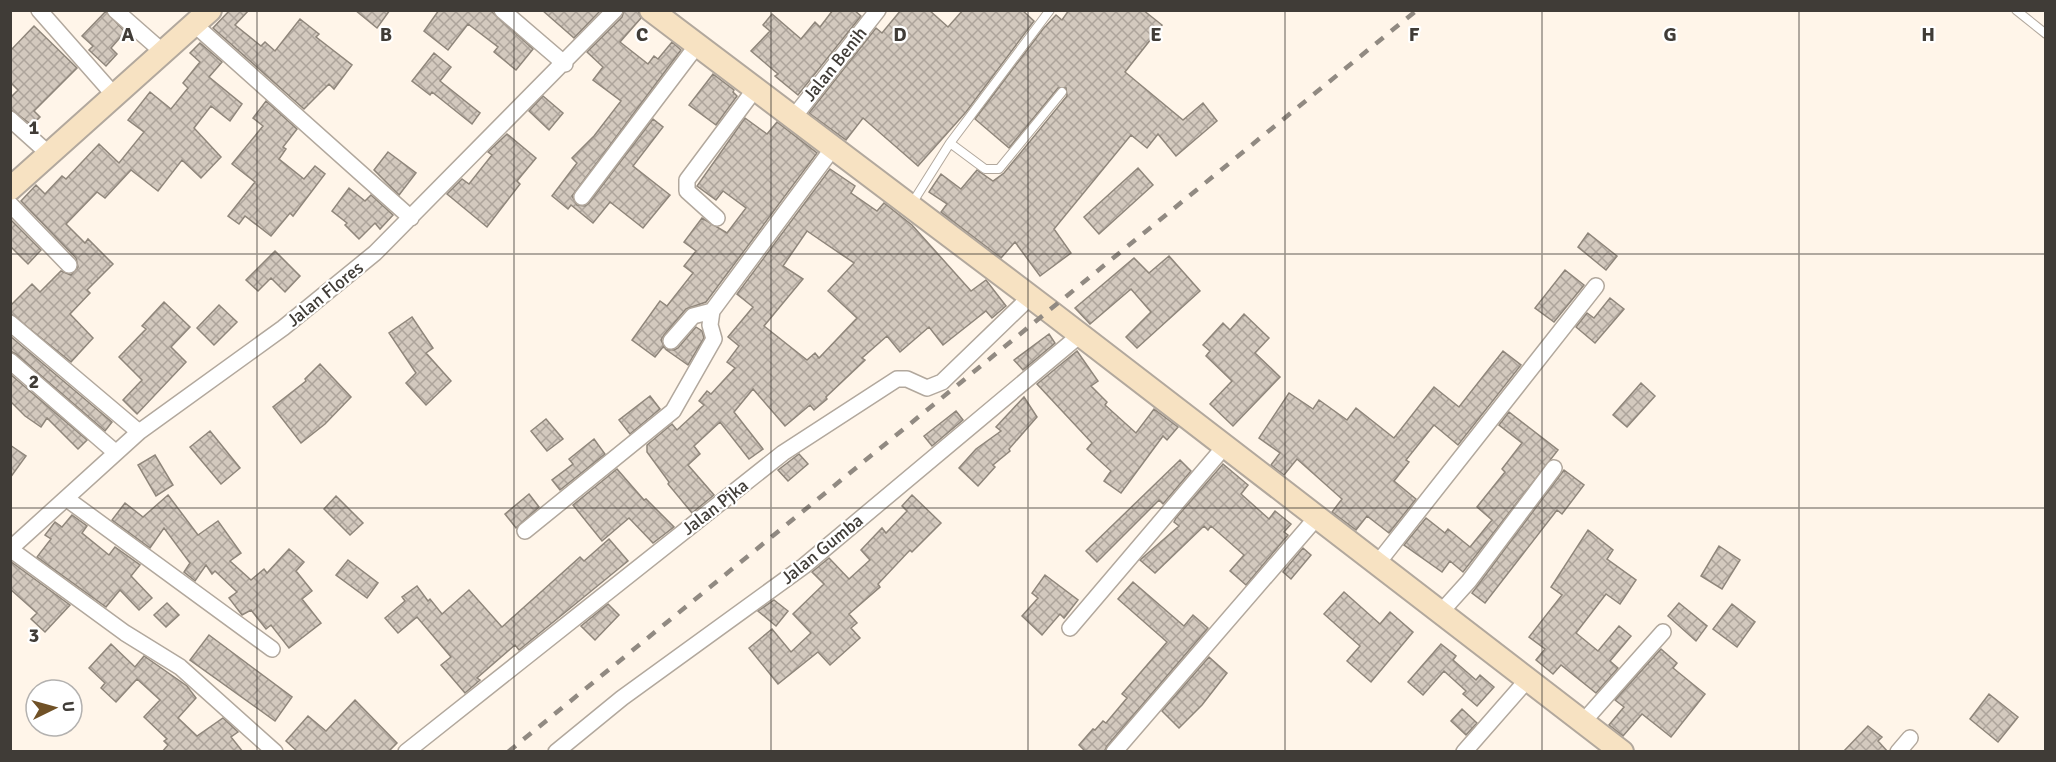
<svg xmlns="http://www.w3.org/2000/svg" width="2056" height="762" font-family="Signika,sans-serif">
  <defs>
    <pattern id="building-cross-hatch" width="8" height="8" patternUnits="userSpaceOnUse" patternTransform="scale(1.5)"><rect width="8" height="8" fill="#d3c9be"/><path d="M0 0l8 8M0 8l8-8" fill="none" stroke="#ada49b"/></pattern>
  </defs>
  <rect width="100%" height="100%" fill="#fff5e9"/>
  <!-- building -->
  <path fill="url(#building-cross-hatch)" stroke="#8f867b" stroke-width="1.5" fill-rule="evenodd" d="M230 10H249L235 25 261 46 265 42 275 51 300 19 319 34 316 37 352 65 334 89 329 84 304 109 213 28Z
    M355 10H390L377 28Z
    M439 10H490L533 49 516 70 494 52 498 47 468 24 448 50 424 31Z
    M542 10H601L574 38Z
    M624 10H638L641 18 620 42 648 64 654 56 658 59 672 42 681 50 572 196 577 205 585 206 589 203 653 119 663 127 633 166 670 195 643 228 610 202 593 223 571 205 568 209 552 196 577 163 572 158 594 136 621 101 593 80 603 67 587 52 622 17Z
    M833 10H854L861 16 798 95 775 76 778 74 751 51 770 31 763 25 772 14 801 39 815 22 820 27Z
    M901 10H929L948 27 963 10H1022L1034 21 966 112 918 166 863 118 846 140 809 113 876 28 882 33Z
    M1069 10H1143L1162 25 1125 72 1183 120 1203 103 1217 121 1176 156 1158 134 1147 148 1131 135 1054 229 1071 253 1040 276 1015 242 1001 258 941 212 947 204 929 192 941 174 961 189 977 170 993 181 1004 173 1067 96 1066 88H1058L1009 148 975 119 1043 29 1056 15 1062 20Z
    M106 11 125 32 111 48 117 54 106 66 89 50 93 46 82 36Z
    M34 26 77 68 34 111 40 117 32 125 10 109V98L18 90 10 82V51Z
    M200 43 222 62 209 77 242 104 230 121 211 106 194 128 221 157 201 178 182 160 158 191 131 170 105 198 97 192 66 224 85 243 88 239 113 264 87 290 90 293 70 314 93 338 71 362 10 313V306L32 284 40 292 61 271 71 275 78 267 76 258 21 201 36 185 45 194 62 176 66 179 99 144 119 163 144 132 128 120 150 92 171 109 188 88 183 83 200 62 190 53Z
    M434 53 451 67 440 81 480 113 472 124 432 92 430 95 412 81Z
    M713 74 734 90 733 92 737 96 716 125 689 105Z
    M543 96 563 113 549 130 529 111Z
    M266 101 297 129 283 147 286 149 279 159 304 179 315 166 325 174 293 216 290 213 271 236 245 216 239 224 228 216 255 182 232 164 263 126 253 118Z
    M745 118 767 134 777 122 817 153 706 302 686 309 664 335 661 340 665 348 663 347 655 357 632 340 660 301 667 306 693 273 684 266 696 251 684 242 702 218 727 233 746 208 723 191 716 200 697 186Z
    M507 134 536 158 517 181 520 184 487 227 447 194 462 179 469 184 492 155 488 152Z
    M388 152 416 173 399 195 374 170Z
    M1138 168 1153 185 1099 234 1084 217Z
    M830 169 855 186 851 193 877 211 884 203 912 225 971 291 986 280 1006 306 992 318 986 311 943 345 929 327 900 352 887 336 862 358 865 360 826 397 827 399 814 410 810 405 785 426 753 389 734 412 763 449 749 459 720 422 694 446 700 454 688 465 714 495 692 513 668 484 669 482 647 452V445L672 424 677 430 704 405 699 401 707 391 711 394 735 368 727 362 739 346 728 337 753 307 737 294ZM807 231 854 263 828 291 857 318 819 358 815 353 807 360 764 326 803 279 783 266Z
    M349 188 365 201 371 195 393 215 380 229 375 223 359 239 345 225 347 223 332 211Z
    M10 219 41 250 28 264 10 246Z
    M1588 233 1617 256 1606 270 1578 247Z
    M275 251 300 276 285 292 271 278 258 291 246 280Z
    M1169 256 1200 291 1137 348 1126 337 1151 312 1131 289 1090 324 1075 308 1134 258 1149 273Z
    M1565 270 1584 285 1554 322 1535 308Z
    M1610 298 1624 309 1595 343 1576 327 1587 313 1594 318Z
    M164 302 190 327 171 347 186 362 137 414 123 400 142 380 119 357 146 329 142 326Z
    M219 305 237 322 214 345 197 328Z
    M1244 314 1269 338 1255 353 1280 377 1233 426 1210 404 1232 381 1206 356 1210 351 1203 345 1223 323 1230 330Z
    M412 317 433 348 426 353 451 381 426 405 406 383 416 373 389 333Z
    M696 327 702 331 704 338 688 365 665 349 674 350 678 348Z
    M1049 334 1055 343 1023 370 1014 360Z
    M10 336 112 422 105 431 16 354 10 351Z
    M1077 351 1098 381 1091 386 1107 402 1105 405 1136 433 1154 409 1178 427 1167 440 1163 436 1121 493 1104 481 1111 471 1087 449 1092 443 1037 384Z
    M1503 351 1521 365 1458 445 1434 425 1406 460 1409 462 1394 481 1416 499 1389 533 1367 516 1356 530 1332 512 1342 499 1297 459 1284 475 1271 465 1280 453 1259 438 1289 393 1313 409 1319 400 1347 420 1356 408 1394 438 1434 387 1459 407Z
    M320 364 351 397 325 424 301 443 273 407 306 381 305 379Z
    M10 374 87 440 78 449 47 418 41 427 25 416 10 401Z
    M1641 383 1655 396 1627 427 1613 415Z
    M650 396 660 409 630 434 619 420Z
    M1024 397 1037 417 1009 449 1010 451 993 465 995 467 978 486 959 468 976 449 1001 431 996 427Z
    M956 411 963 420 932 446 924 436Z
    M1509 412 1558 450 1463 572 1450 561 1442 572 1404 545 1426 518 1445 533 1448 529 1470 547 1492 520 1477 507 1505 472 1502 469 1522 443 1499 425Z
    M546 419 563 439 547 451 531 431Z
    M210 431 240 468 221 484 190 447Z
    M594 439 605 454 560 490 552 480 573 464 569 459Z
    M10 445 26 456 10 478Z
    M799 454 808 464 788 481 778 470Z
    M155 455 173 485 156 496 138 465Z
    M1180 460 1191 471 1163 504 1159 500 1097 562 1086 551Z
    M1223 464 1248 485 1241 494 1269 519 1275 511 1291 524 1284 532 1288 535 1246 585 1230 571 1244 555 1211 526 1208 530 1204 526 1155 573 1140 560 1179 526 1174 522 1176 518Z
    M617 469 644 500 646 499 674 527 653 543 629 518 602 541 573 505Z
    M1564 470 1584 485 1562 514 1557 510 1485 603 1472 593Z
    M529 494 539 507 516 528 505 514Z
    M168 495 198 535 218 521 241 553 230 561 251 580 264 569 267 573 289 549 304 562 296 571 312 591 302 599 321 623 289 648 271 625 266 629 251 610 242 615 229 598 237 592 215 571 212 574 206 565 195 581 184 572 190 563 164 528 150 548 112 520 125 503 143 517Z
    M912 495 941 523 912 552 910 550 878 584 880 587 849 614 857 623 851 628 860 638 830 665 818 652 778 684 749 648 772 629 791 652 811 633 793 614 824 584 812 572 829 558 849 579 870 560 861 550 882 528 886 533 907 511 902 506Z
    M336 496 363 523 350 535 324 509Z
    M72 515 87 526 82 533 109 555 115 547 140 565 131 576 152 598 139 610 120 590 106 607 37 557 51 539 45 535 55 522 62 527Z
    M1588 530 1613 550 1607 559 1636 580 1620 604 1606 594 1576 633 1598 651 1619 626 1631 636 1610 661 1618 668 1596 693 1561 665 1553 674 1536 660 1545 649 1529 637 1562 595 1551 587Z
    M609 539 628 561 519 650 515 645 477 678 480 680 465 693 441 665 451 657 417 617 398 633 385 618 405 601 402 597 417 586 428 601 430 599 442 614 469 590 502 627 580 557 584 561Z
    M1719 546 1740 560 1722 589 1701 576Z
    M1303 548 1311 555 1291 579 1283 572Z
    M348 560 378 583 367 598 336 575Z
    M10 561 70 605 45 632 31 619 37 613 10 589Z
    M1045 575 1078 600 1064 618 1060 614 1042 635 1022 616 1038 598 1032 593Z
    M1133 582 1184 626 1193 615 1208 628 1107 746 1104 752H1086L1079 745 1093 729 1095 730 1103 721 1106 723 1127 698 1122 694 1167 642 1118 599Z
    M1344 592 1380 624 1390 612 1413 632 1371 682 1347 661 1360 646 1324 614Z
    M774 600 788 611 776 626 758 611Z
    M167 603 179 615 166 627 154 615Z
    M1679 603 1707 626 1696 641 1668 616Z
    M608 604 619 615 595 640 581 626Z
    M1732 604 1755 622 1737 647 1713 629Z
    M209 635 292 697 275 721 190 660Z
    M111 644 135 667 144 656 187 686 196 698 178 718 197 736 223 718 238 732 231 737 243 752H162L168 745 164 741 167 739 144 717 160 700 137 679 116 702 101 688 105 683 89 668Z
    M1441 644 1456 656 1453 660 1476 680 1480 675 1494 687 1477 706 1463 694 1466 691 1444 671 1423 695 1408 682Z
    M1661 649 1677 663 1673 668 1705 694 1671 737 1642 714 1623 736 1609 725 1624 707 1615 700Z
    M1209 657 1227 673 1202 705 1179 728 1162 711Z
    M1989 694 2018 717 1998 742 1970 719Z
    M355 700 397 743 388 752H298L286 741 308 716 326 731Z
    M1462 709 1477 723 1466 735 1451 721Z
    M1868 726 1882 737 1878 741 1888 752H1843Z"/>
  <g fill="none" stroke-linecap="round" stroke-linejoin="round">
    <!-- lane casing -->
    <g stroke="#b2a89d" stroke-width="10">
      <path id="lane" d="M2016 10 2046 34
        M950 143 985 169H999L1062 92
        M911 205 950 143 1050 10"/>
    </g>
    <!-- street casing -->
    <g stroke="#b2a89d" stroke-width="18">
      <path id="street" d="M39 10 114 95
        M115 10 164 53
        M502 10 565 64
        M195 25 411 218
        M793 118 878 10
        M10 119 49 154
        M582 197 698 44
        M10 204 69 265
        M717 218 687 191V180L755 89
        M10 323 139 432
        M671 341 693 316 712 311
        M10 361 115 452
        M67 499 272 649
        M525 531 673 411 714 339 710 325 712 311 833 148
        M1377 564 1596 286
        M1441 612 1469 581 1554 468
        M1070 628 1225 446
        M1583 722 1663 632
        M275 752 180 667 125 633 10 549 139 432 283 328 375 253 615 10
        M406 752 783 453 897 379H907L927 388 942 382 1030 297
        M556 752 622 698 804 566 1080 335
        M1114 752 1317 517
        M1464 752 1528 679
        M1898 752 1910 738"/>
    </g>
    <!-- secondary casing -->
    <g stroke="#b2a89d" stroke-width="26">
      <path id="secondary" d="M651 10 1048 310 1622 752
        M10 189 210 10"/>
    </g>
    <!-- lane -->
    <use href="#lane" stroke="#fff" stroke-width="8"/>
    <!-- street -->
    <use href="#street" stroke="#fff" stroke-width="15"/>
    <!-- secondary -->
    <use href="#secondary" stroke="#f7e2c2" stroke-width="22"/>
    <!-- rail -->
    <path stroke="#918a82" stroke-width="4.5" stroke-dasharray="10 10" stroke-linecap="butt" d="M508 752 1417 10"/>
  </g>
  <!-- grid -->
  <path fill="none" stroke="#403c37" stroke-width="1.5" stroke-opacity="0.55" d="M257 10V752M514 10V752M771 10V752M1028 10V752M1285 10V752M1542 10V752M1799 10V752M10 254H2046M10 508H2046"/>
  <g text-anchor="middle" stroke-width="4.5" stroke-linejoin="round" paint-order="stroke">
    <!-- street labels -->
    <g font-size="18" fill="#403c37" stroke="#fff">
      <text transform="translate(835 64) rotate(-51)" y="6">Jalan Benih</text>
      <text transform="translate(325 294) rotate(-39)" y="6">Jalan Flores</text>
      <text transform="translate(715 507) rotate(-38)" y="6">Jalan Pjka</text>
      <text transform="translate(822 549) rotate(-39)" y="6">Jalan Gumba</text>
    </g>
  </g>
  <g font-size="20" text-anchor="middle" font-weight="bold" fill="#403c37" stroke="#fff" stroke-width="4.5" stroke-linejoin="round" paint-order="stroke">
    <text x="128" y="41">A</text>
    <text x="386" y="41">B</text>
    <text x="642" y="41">C</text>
    <text x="900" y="41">D</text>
    <text x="1156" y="41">E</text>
    <text x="1414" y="41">F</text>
    <text x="1670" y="41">G</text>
    <text x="1928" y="41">H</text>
    <text x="34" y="134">1</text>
    <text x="34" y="388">2</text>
    <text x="34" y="642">3</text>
  </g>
  <!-- border -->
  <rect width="2056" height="762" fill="none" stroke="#403c37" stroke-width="24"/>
  <!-- north arrow -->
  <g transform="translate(54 708) rotate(85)"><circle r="28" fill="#ffffff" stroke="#b3b1af" stroke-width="1.5"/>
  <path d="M0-4.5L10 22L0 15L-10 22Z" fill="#705126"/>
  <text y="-9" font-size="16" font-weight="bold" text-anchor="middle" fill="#403c37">U</text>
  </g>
</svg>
